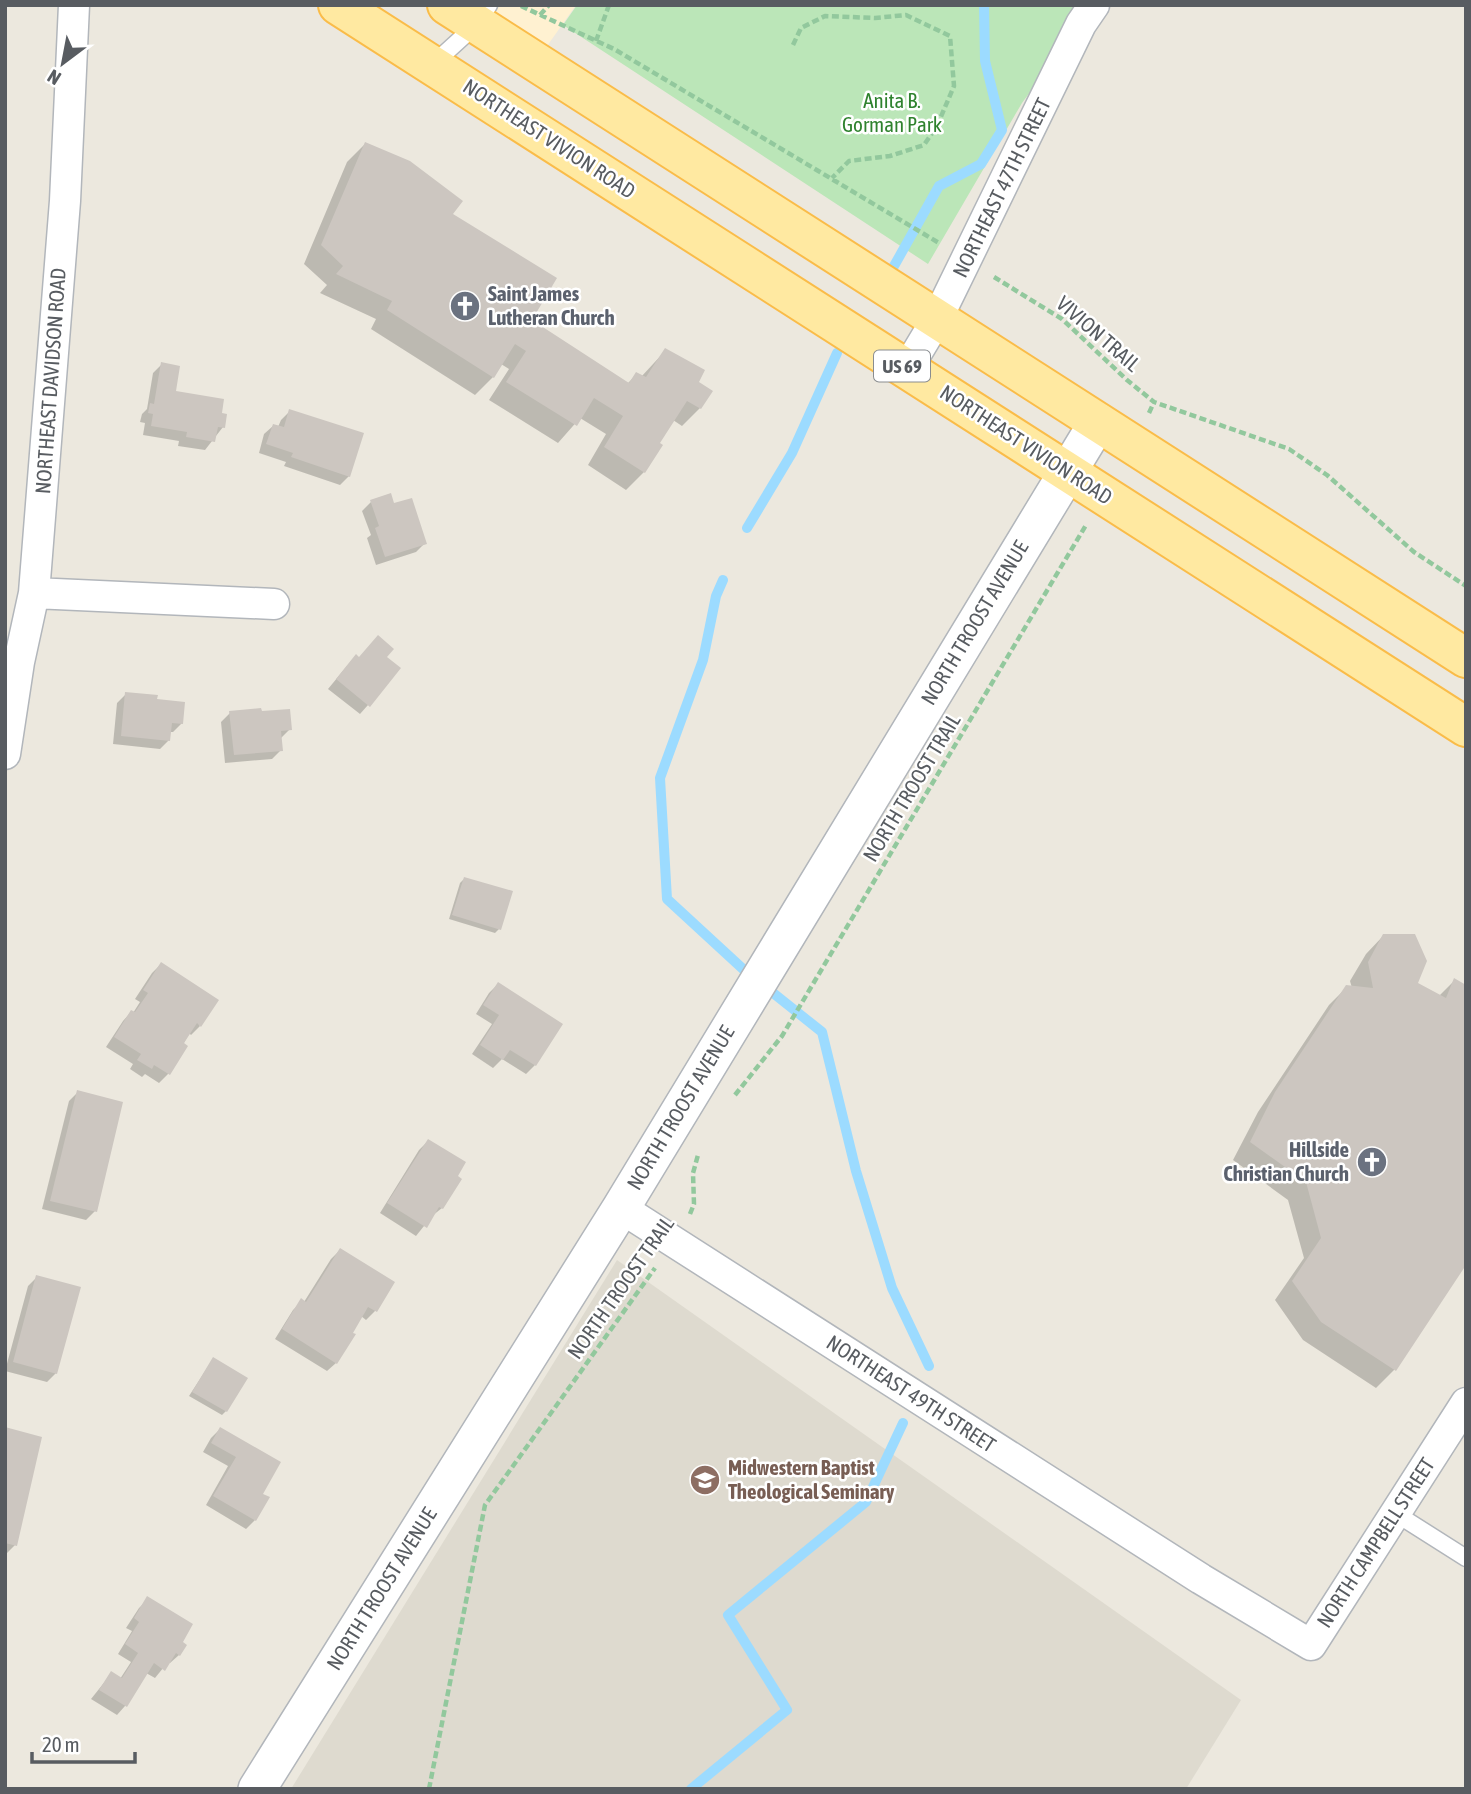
<svg xmlns="http://www.w3.org/2000/svg" width="1471" height="1794" font-family="'Asap Condensed',sans-serif">
  <rect width="100%" height="100%" fill="#ece8de"/>
  <!-- commercial -->
  <path fill="#fff1d1" d="M476 5H576L545 49Z"/>
  <!-- education -->
  <path fill="#dedacf" d="M617 1260 1241 1700 1186 1789H291Z"/>
  <!-- green -->
  <path fill="#bbe6b8" d="M577 5H1094L1022 103 928 264 563 25Z"/>
  <!-- shadow -->
  <path fill="#0003" d="M365 144 450 215 529 320 627 384 637 374 641 377 666 350 697 383 700 408 682 426 673 420 658 443 644 472 626 490 588 465 606 434 580 418 558 443 489 400 509 369 501 364 493 377 475 395 371 329 376 319 320 293 327 285 304 264 347 162Z
    M162 364 174 392 220 414 223 427 205 450 178 446 179 441 143 435 145 423 140 422 142 414 147 409 153 373Z
    M290 411 349 476 340 485 284 466 286 462 259 453 264 434 273 426 278 427 281 420Z
    M371 502 393 506 425 543 416 552 376 565 367 538 371 535 362 511Z
    M385 657 368 705 360 714 328 689 347 666 358 659Z
    M126 694 155 701 182 723 173 732H169V740L160 749 113 744 117 703Z
    M230 713 290 729 280 739 281 750 272 759 225 763 221 722Z
    M464 879 499 929 495 933 449 919 460 883Z
    M1384 935 1416 984 1439 996 1455 980 1466 987V1265L1464 1264 1394 1370 1376 1388 1303 1340 1275 1300 1304 1258 1288 1200 1233 1160 1258 1112 1329 1005 1347 987 1352 988 1350 981 1366 954Z
    M161 964 200 1026 191 1035 189 1033 168 1074 159 1083 145 1074 142 1077 130 1069 133 1064 106 1047 123 1021 131 1012 133 1013 140 1002 135 999 152 973Z
    M498 984 561 1025 535 1065 526 1074 502 1059 493 1068 472 1054 492 1024 476 1014 489 993Z
    M78 1092 95 1211 86 1220 42 1209 69 1101Z
    M428 1141 442 1208 432 1216 416 1236 380 1213 419 1150Z
    M340 1250 393 1283 375 1311 366 1320 361 1316 336 1363 327 1371 275 1339 293 1310 302 1301 304 1302 331 1259Z
    M37 1277 56 1373 47 1382 5 1371 28 1286Z
    M213 1359 226 1411 222 1415 189 1396Z
    M5 1429 15 1545 6 1554 5 1553Z
    M220 1429 260 1494 255 1520 246 1529 206 1505 228 1466 203 1452 211 1438Z
    M148 1599 180 1643 179 1655 170 1663 168 1662 155 1678 146 1673 125 1706 117 1715 91 1699 111 1674 120 1679 131 1662 118 1654 132 1631 126 1628 139 1608Z"/>
  <g fill="none" stroke-linecap="round" stroke-linejoin="round">
    <!-- stream -->
    <path stroke="#9cdbff" stroke-width="10" d="M894 266 939 186 981 164 1002 130 985 61 984 5
      M747 528 792 453 837 353
      M723 580 716 596 703 660 660 778 667 899 743 969 822 1032 856 1171 892 1288 929 1366
      M691 1789 787 1710 728 1615 866 1502 903 1423"/>
  </g>
  <!-- building -->
  <path fill="#ccc6c0" d="M365 142 410 161 463 201 453 214 557 278 532 320 629 383 636 372 646 377 665 348 705 370 699 382 713 391 701 409 687 401 660 443 663 445 645 473 604 447 623 416 594 398 577 426 506 382 526 351 515 344 494 378 387 310 392 301 336 274 343 266 321 245Z
    M161 362 180 366 176 391 224 399 222 413 227 414 225 428 218 427 215 442 186 437 187 432 151 426 153 414 148 413 150 403 154 404Z
    M289 409 364 433 350 477 291 457 293 453 266 444 273 424 284 427Z
    M391 493 394 503 412 498 427 544 385 557 375 528 379 526 370 500Z
    M378 635 394 649 387 657 401 668 370 707 336 679 356 654 359 657Z
    M125 692 158 695 157 699 185 702 183 724 172 723 170 741 121 736Z
    M261 708 262 711 290 709 292 730 281 731 283 751 234 755 229 711Z
    M464 877 513 891 501 930 452 915Z
    M1383 934H1415L1427 961 1418 983 1446 998 1454 978 1466 985V1265L1396 1371 1321 1322 1292 1281 1321 1238 1306 1182 1250 1142 1275 1092 1346 985 1373 988 1368 962Z
    M161 962 219 1000 201 1027 197 1023 184 1043 188 1046 170 1075 154 1065 152 1069 137 1060 141 1054 114 1037 131 1010 135 1012 148 993 143 990Z
    M498 982 563 1024 536 1066 510 1050 503 1060 480 1045 499 1015 483 1005Z
    M77 1090 123 1102 97 1212 50 1201Z
    M428 1139 466 1162 458 1176 462 1179 443 1209 439 1207 427 1228 387 1203Z
    M340 1248 395 1282 377 1312 368 1307 353 1333 356 1334 337 1364 282 1329 301 1298 306 1302Z
    M36 1275 81 1287 57 1374 13 1362Z
    M213 1357 248 1378 227 1412 192 1392Z
    M5 1427 42 1437 17 1546 5 1543Z
    M220 1427 281 1462 263 1494 270 1497 256 1521 213 1496 236 1457 211 1443Z
    M147 1596 193 1624 183 1642 187 1645 180 1656 176 1653 165 1671 154 1663 127 1707 99 1690 111 1671 122 1678 138 1653 125 1644 139 1622 134 1618Z"/>
  <g fill="none" stroke-linecap="round" stroke-linejoin="round">
    <!-- service casing -->
    <g stroke="#b2b6bb" stroke-width="19">
      <path id="service" d="M432 65 477 24 489 5
        M1395 1513 1466 1558"/>
    </g>
    <!-- minor casing -->
    <g stroke="#b2b6bb" stroke-width="33">
      <path id="minor" d="M907 369 937 319 1081 24 1094 5
        M34 593 274 604
        M5 754 19 662 34 593 65 201 74 5
        M621 1208 1201 1579 1311 1645 1466 1403"/>
    </g>
    <!-- tertiary casing -->
    <g stroke="#b2b6bb" stroke-width="40">
      <path id="tertiary" d="M257 1789 621 1208 1098 422"/>
    </g>
    <!-- primary casing -->
    <g stroke="#fabc49" stroke-width="42">
      <path id="primary" d="M338 5 1466 727
        M447 5 1466 658"/>
    </g>
    <!-- path -->
    <path stroke="#92c89d" stroke-width="4.5" stroke-dasharray="7 3.5" stroke-linecap="butt" d="M521 6 614 49 939 243
      M540 15 549 5
      M596 41 609 5
      M793 45 801 28 825 16 875 18 906 15 950 36 954 86 937 126 924 145 890 156 849 161 832 178
      M994 277 1062 319 1127 380 1154 402 1289 449 1327 475 1414 552 1466 586
      M1149 413 1154 402
      M735 1095 782 1036 1086 525
      M690 1214 694 1204 693 1173 698 1155
      M429 1789 485 1505 655 1268"/>
    <!-- service -->
    <use href="#service" stroke="#fff" stroke-width="16"/>
    <!-- minor -->
    <use href="#minor" stroke="#fff" stroke-width="30"/>
    <!-- tertiary -->
    <use href="#tertiary" stroke="#fff" stroke-width="37"/>
    <!-- primary -->
    <use href="#primary" stroke="#ffe9a1" stroke-width="38"/>
  </g>
  <!-- icons -->
  <defs>
    <g id="church-disc" transform="scale(1.575)"><circle r="9.5" fill="#6b7280" stroke="#fff"/><path d="M-1.2-6h2.4v3.5h3.3v2.4h-3.3V6h-2.4V-.1h-3.3v-2.4h3.3Z" fill="#fff"/></g>
    <g id="university-disc" transform="scale(1.575)"><circle r="9.5" fill="#8d6e63" stroke="#fff"/><path d="M0-5L7-2L0 1L-7-2ZM-4 1L0 2.5L4 1V4Q0 6-4 4Z" fill="#fff"/></g>
  </defs>
  <g fill-rule="evenodd">
    <use href="#church-disc" x="465" y="306"/>
    <use href="#church-disc" x="1372" y="1162"/>
    <use href="#university-disc" x="705" y="1480"/>
  </g>
  <g text-anchor="middle" stroke-width="5" stroke-linejoin="round" paint-order="stroke">
    <!-- shield labels -->
    <rect fill="#fff" stroke="#8a8d90" stroke-width="2" x="874" y="350.5" width="56" height="31" rx="5"/>
    <g font-size="19" font-weight="bold" fill="#585c61">
      <text x="902" y="373">US 69</text>
    </g>
    <!-- park labels -->
    <g font-size="21" fill="#2f822e" stroke="#fff">
      <text x="892" y="108">Anita B.<tspan x="892" dy="24">Gorman Park</tspan></text>
    </g>
    <!-- street labels -->
    <g font-size="21" fill="#585c61" stroke="#fff">
      <text transform="translate(549 139) rotate(33)" y="7">NORTHEAST VIVION ROAD</text>
      <text transform="translate(1002 188) rotate(-64)" y="7">NORTHEAST 47TH STREET</text>
      <text transform="translate(1098 334) rotate(41)" y="7">VIVION TRAIL</text>
      <text transform="translate(51 381) rotate(-86)" y="7">NORTHEAST DAVIDSON ROAD</text>
      <text transform="translate(1026 445) rotate(33)" y="7">NORTHEAST VIVION ROAD</text>
      <text transform="translate(975 623) rotate(-59)" y="7">NORTH TROOST AVENUE</text>
      <text transform="translate(912 788) rotate(-59)" y="7">NORTH TROOST TRAIL</text>
      <text transform="translate(681 1108) rotate(-59)" y="7">NORTH TROOST AVENUE</text>
      <text transform="translate(621 1288) rotate(-55)" y="7">NORTH TROOST TRAIL</text>
      <text transform="translate(911 1394) rotate(33)" y="7">NORTHEAST 49TH STREET</text>
      <text transform="translate(1376 1543) rotate(-57)" y="7">NORTH CAMPBELL STREET</text>
      <text transform="translate(382 1589) rotate(-58)" y="7">NORTH TROOST AVENUE</text>
    </g>
    <!-- worship labels -->
    <g font-size="21" font-weight="bold" fill="#5b616d" stroke="#fff" text-anchor="start">
      <text x="488" y="301">Saint James<tspan x="488" dy="24">Lutheran Church</tspan></text>
      <text x="1349" y="1157" text-anchor="end">Hillside<tspan x="1349" dy="24">Christian Church</tspan></text>
    </g>
    <!-- education labels -->
    <g font-size="21" font-weight="bold" fill="#785e54" stroke="#fff" text-anchor="start">
      <text x="728" y="1475">Midwestern Baptist<tspan x="728" dy="24">Theological Seminary</tspan></text>
    </g>
  </g>
  <!-- border -->
  <rect width="1471" height="1794" fill="none" stroke="#585c61" stroke-width="14"/>
  <!-- north arrow -->
  <g transform="translate(63 63) rotate(212)" stroke="#ffffff" stroke-width="5" paint-order="stroke">
  <path d="M0-5L12 26L0 18L-12 26Z" fill="#585c61"/>
  <text y="-10" font-size="19" font-weight="bold" text-anchor="middle" fill="#585c61">N</text>
  </g>
  <!-- scale -->
  <path d="M32 1752v10h103v-10" fill="none" stroke="#585c61" stroke-width="3.5"/>
  <text x="42" y="1752" font-size="21" fill="#585c61" stroke="#ffffff" stroke-width="5" paint-order="stroke">20 m</text>
</svg>
